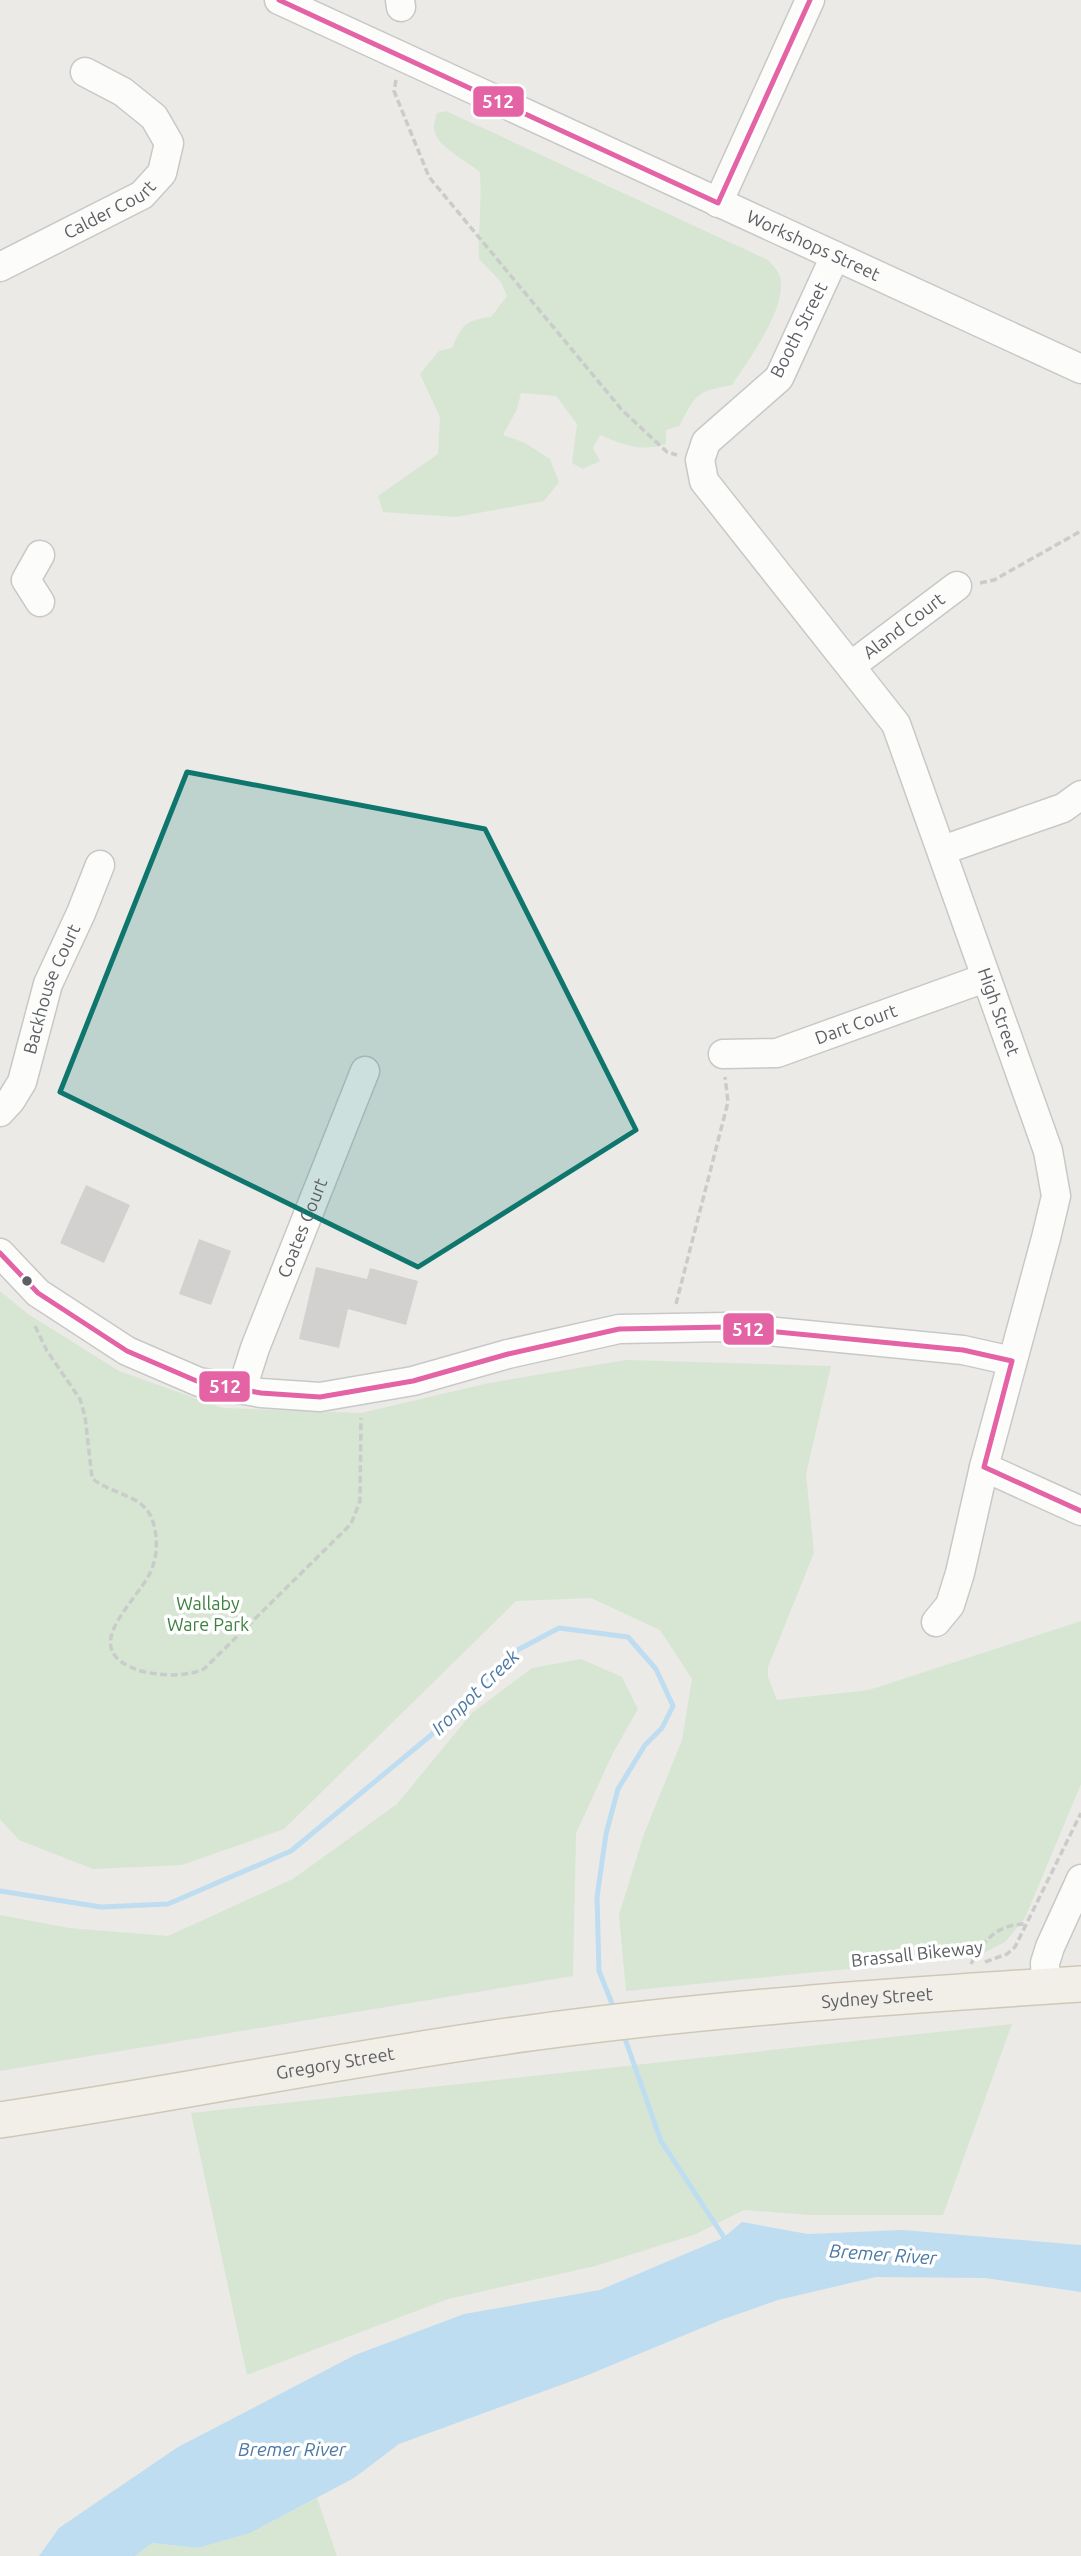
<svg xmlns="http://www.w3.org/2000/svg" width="1081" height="2556" font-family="Ubuntu,sans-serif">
  <rect width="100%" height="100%" fill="#ebeae6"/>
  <!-- green -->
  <path fill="#d6e6d3" d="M446 111 768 260C771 264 777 269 779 274 791 303 748 361 732 385 694 392 697 394 679 426L666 430V444C638 452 625 445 600 435L593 448 600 461 583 469 572 463 577 424 556 396 521 393 517 409 503 435 525 443 550 459 559 482 544 501 456 517 383 512 378 496 438 454 440 417 420 374 439 351 452 348C462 325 465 320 491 317L507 296 501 282 479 259C478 230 482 201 480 172 469 163 441 148 436 135 432 128 435 120 437 113Z
    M0 1291 28 1314 119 1371 223 1408 361 1413 489 1383 626 1360 831 1366 806 1474 814 1553 768 1667V1677L777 1700 869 1690 1081 1621V1784L1025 1918 1005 1942 978 1956 626 1991 619 1915 644 1834 682 1740 692 1679 660 1630 591 1598 516 1601 284 1829 182 1865 93 1869 19 1840 0 1819Z
    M581 1659 622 1677 638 1709 613 1753 576 1833 573 1976 0 2071V1915L69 1928 168 1936 293 1879 397 1804 472 1713 532 1668Z
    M1012 2024 943 2215H811L744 2210 696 2234 595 2266 448 2299 247 2375 191 2113Z
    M317 2498 337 2556H135L152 2543 198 2548 250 2533Z"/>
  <!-- water -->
  <path fill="#bfddf0" d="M742 2222 808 2234 903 2230 1081 2245V2292L985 2278 876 2277 778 2300 721 2320 583 2377 399 2444 354 2478 250 2533 198 2548 152 2543 135 2556H39L59 2528 178 2447 355 2355 464 2314 600 2290 723 2238Z"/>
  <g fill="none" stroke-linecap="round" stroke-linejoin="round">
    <!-- stream -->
    <path stroke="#bfddf0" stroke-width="5" d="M0 1891 101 1907 168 1904 291 1851 430 1736 510 1654 559 1628 628 1637 656 1669 673 1706 662 1728 645 1745 618 1789 606 1834 597 1897 599 1971 615 2011
      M623 2033 661 2141 727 2242"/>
  </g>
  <!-- building -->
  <path fill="#d2d1cf" d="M86 1185 130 1205 104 1263 60 1243Z
    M199 1239 231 1251 211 1305 179 1294Z
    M316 1267 367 1279 370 1268 418 1281 406 1325 348 1309 339 1348 299 1339Z"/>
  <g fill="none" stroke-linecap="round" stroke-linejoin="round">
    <!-- minor casing -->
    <g stroke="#c8c8c8" stroke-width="31">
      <g id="minor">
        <path id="s1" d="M279 0 1081 369"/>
        <path d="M400 0 401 7"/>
        <path d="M718 203 810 0"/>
        <path id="s2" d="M835 256 779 378 706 442 700 460 704 481 896 724 1048 1151 1056 1196 1046 1238 984 1467 960 1573 950 1605 936 1622"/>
        <path id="s3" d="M0 267 142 195 162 173 169 143 154 117 123 92 85 72"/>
        <path d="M40 555 26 580 40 602"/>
        <path id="s4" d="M852 665 957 586"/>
        <path d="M943 850 1063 808 1081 795"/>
        <path id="s5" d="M723 1054 777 1053 985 978"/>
        <path id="s6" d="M0 1112 11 1100 22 1082 48 984 81 913 100 865"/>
        <path d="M0 1253 38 1293 127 1351 199 1382 261 1393 320 1397 413 1381 508 1354 619 1329 726 1327 963 1350 1012 1361"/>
        <path id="s7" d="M242 1389 255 1348 365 1071"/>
        <path d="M984 1467 1081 1511"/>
        <path d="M1046 1986 1045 1963 1050 1947 1081 1879"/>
      </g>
    </g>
    <!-- major casing -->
    <g stroke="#d0c8b7" stroke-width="38">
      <g id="major">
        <path id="s8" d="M0 2120C177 2094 352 2057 530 2033 713 2008 897 1996 1081 1984"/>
      </g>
    </g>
    <!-- path -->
    <path stroke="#c9ccca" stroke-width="3.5" stroke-dasharray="7 3.5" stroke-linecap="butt" d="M396 80 394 91 429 177 622 410 667 452 677 455
      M980 583 994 580 1081 531
      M676 1304 728 1102 725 1077
      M35 1326 47 1351 80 1399 85 1416 92 1478C109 1494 143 1494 152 1519 158 1536 158 1554 151 1571 136 1604 74 1650 141 1671 160 1676 186 1677 204 1669L351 1524 360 1501 361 1418
      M985 1962 1007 1954 1015 1947 1081 1813
      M971 1964C983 1940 998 1924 1026 1924"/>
    <!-- minor -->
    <use href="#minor" stroke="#fcfcfb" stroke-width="28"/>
    <!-- major -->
    <use href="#major" stroke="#f1efe8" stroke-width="35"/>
    <!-- bus-1 casing -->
    <g stroke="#fff" stroke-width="10">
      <path id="bus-1" d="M279 0 718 203
        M718 203 810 0
        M0 1253 38 1293 127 1351 199 1382 261 1393 320 1397 413 1381 508 1354 619 1329 726 1327 963 1350 1012 1361
        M984 1467 1012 1361
        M984 1467 1081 1511"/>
    </g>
    <!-- bus-1 -->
    <use href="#bus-1" stroke="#e463a4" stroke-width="5"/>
  </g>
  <!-- marked area -->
  <path fill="#0f766e" fill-opacity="0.2" stroke="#0f766e" stroke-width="5" stroke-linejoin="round" d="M187 772 485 829 636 1130 418 1267 60 1092Z"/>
  <!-- markers -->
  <circle fill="#5c5f63" stroke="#fff" stroke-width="2.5" cx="27" cy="1281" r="6"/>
  <g text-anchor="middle" stroke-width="7" stroke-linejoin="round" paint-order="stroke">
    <!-- street labels -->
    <g font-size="18" fill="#5c5f63" stroke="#fff">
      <text dy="6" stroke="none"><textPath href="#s3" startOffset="124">Calder Court</textPath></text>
      <text dy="6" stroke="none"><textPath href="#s1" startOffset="588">Workshops Street</textPath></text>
      <text transform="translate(799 330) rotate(-63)" y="6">Booth Street</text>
      <text dy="6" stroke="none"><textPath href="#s4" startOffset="65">Aland Court</textPath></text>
      <text dy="6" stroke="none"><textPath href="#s6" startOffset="135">Backhouse Court</textPath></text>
      <text dy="6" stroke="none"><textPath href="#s2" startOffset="887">High Street</textPath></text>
      <text dy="6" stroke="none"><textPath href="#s5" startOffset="138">Dart Court</textPath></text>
      <text dy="6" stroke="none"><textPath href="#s7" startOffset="172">Coates Court</textPath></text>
      <text transform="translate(917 1954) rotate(-6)" y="6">Brassall Bikeway</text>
      <text dy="6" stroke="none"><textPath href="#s8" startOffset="886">Sydney Street</textPath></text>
      <text dy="6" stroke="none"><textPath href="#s8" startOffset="340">Gregory Street</textPath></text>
    </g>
    <!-- park labels -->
    <g font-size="18" fill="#3f8040" stroke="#fff">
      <text x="208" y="1610">Wallaby<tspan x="208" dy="21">Ware Park</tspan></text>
    </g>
    <!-- water labels -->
    <g font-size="19" font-style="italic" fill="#4c79a6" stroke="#fff">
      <text transform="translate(475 1692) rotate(-44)" y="7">Ironpot Creek</text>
      <text transform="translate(883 2254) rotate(4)" y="7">Bremer River</text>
      <text x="292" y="2456">Bremer River</text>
    </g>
  </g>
  <g stroke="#fff" stroke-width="2.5">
    <rect x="472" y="85" width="53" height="33" rx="7" fill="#e463a4"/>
    <rect x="722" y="1312" width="53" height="34" rx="7" fill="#e463a4"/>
    <rect x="198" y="1370" width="53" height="33" rx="7" fill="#e463a4"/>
  </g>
  <g font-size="19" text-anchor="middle" font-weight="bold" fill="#fff">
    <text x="498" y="108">512</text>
    <text x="748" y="1336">512</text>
    <text x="225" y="1393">512</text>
  </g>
</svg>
